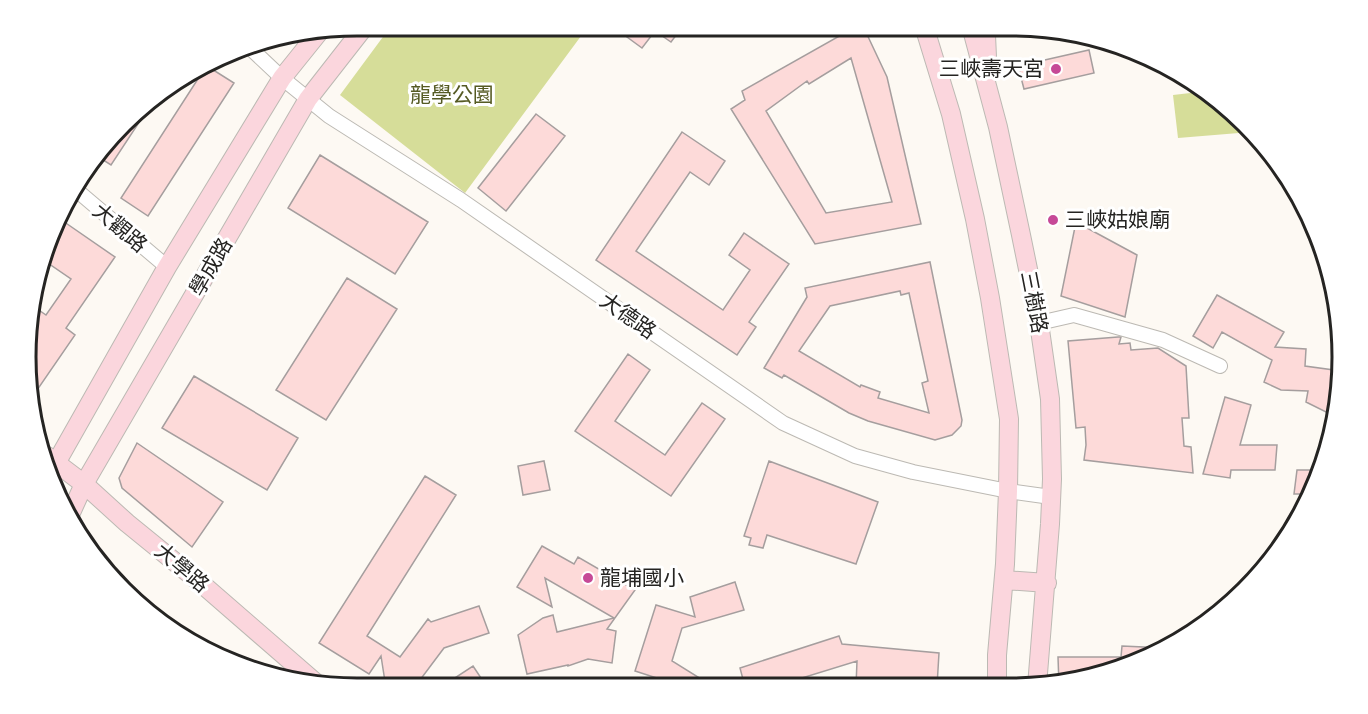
<svg xmlns="http://www.w3.org/2000/svg" width="1368" height="714" font-family="'Work Sans','Noto Sans TC',sans-serif">
  <rect width="100%" height="100%" fill="#fdf9f3"/>
  <!-- green -->
  <path fill="#d6dd99" d="M391 26H576L584 32 465 193 340 95Z
    M1199 92 1251 132 1178 138 1173 95Z"/>
  <!-- building -->
  <path fill="#fddad9" stroke="#a59e9e" stroke-width="1.5" fill-rule="evenodd" d="M612 26H683L671 42 655 31 642 48Z
    M857 26H863L887 77 921 224 815 244 731 109 745 100 742 91ZM851 58 892 202 826 213 766 111 807 81 809 84Z
    M1089 50 1094 73 1024 89 1018 66Z
    M207 66 234 83 148 216 121 198 205 68Z
    M536 114 565 136 506 211 478 188Z
    M134 116 140 121 111 165 97 156Z
    M682 132 725 161 709 185 690 172 636 251 723 310 750 270 729 255 744 233 789 264 749 322 756 327 737 355 596 260Z
    M320 155 428 222 395 274 288 208Z
    M60 219 115 257 66 328 75 335 33 396 27 369 33 306 46 315 71 279 42 259Z
    M1076 222 1137 255 1125 317 1061 296Z
    M930 262 962 420 961 426 952 435 935 440 868 421 849 413 784 375 782 378 764 368 807 297 805 288ZM900 291 901 295 909 293 928 381 922 383 929 413 878 398 880 392 861 385 860 387 799 351 830 306Z
    M347 278 397 309 326 420 276 390Z
    M1217 295 1284 332 1275 347 1306 349 1305 366 1341 371 1342 379 1332 415 1306 402 1308 391 1281 390 1264 382 1272 360 1222 332 1213 348 1193 336Z
    M1118 337H1121L1119 344 1130 343 1131 350 1158 348 1186 366 1189 418H1182L1184 446 1191 447 1193 473 1084 460 1086 445 1085 427 1076 428 1068 341Z
    M628 354 650 370 615 421 665 455 702 403 725 419 671 496 575 431Z
    M194 376 298 438 267 490 162 428Z
    M1225 397 1251 405 1240 445H1277L1275 470H1231L1230 478 1203 474Z
    M137 443 223 502 192 547 122 488 119 478Z
    M544 461 550 490 523 495 518 466Z
    M769 461 878 502 856 564 767 535 763 548 749 545 751 538 744 536Z
    M1297 470H1317L1311 494H1294Z
    M425 476 456 495 367 636 400 657 428 619 431 622 479 606 489 633 444 648 414 688H386L381 656 369 674 319 643Z
    M542 546 574 564 578 557 635 590 607 629 616 631 612 663 588 659 568 666V665L527 674 518 635 543 618 553 615 557 632 614 618 545 578 552 607 517 587Z
    M735 582 744 610 682 628 672 661 714 687H677L669 682 635 671 656 605 695 617 690 597Z
    M839 636 842 644 939 653 937 686H856L857 661 776 686 745 687 740 668Z
    M1122 646 1164 648 1138 663 1059 685 1058 657H1121Z
    M473 666 487 687H441Z"/>
  <g fill="none" stroke-linecap="round" stroke-linejoin="round">
    <!-- street casing -->
    <g stroke="#bcb9b3" stroke-width="16">
      <path id="street" d="M247 45 282 78 329 116 461 200 783 423 855 456 913 472 1008 491 1051 497
        M74 188 167 267
        M1039 323 1074 315 1163 340 1220 366"/>
    </g>
    <!-- secondary casing -->
    <g stroke="#bcb9b3" stroke-width="20">
      <path id="secondary" d="M924 26 951 114 975 219 990 298 1009 419 1008 491 1005 564 997 655V686
        M971 26 998 127 1021 235 1039 323 1050 399 1052 479 1050 524 1037 686
        M987 57 986 35 987 26
        M47 456 84 484 127 523 202 584 316 683
        M51 472 167 267 282 78 319 32
        M69 517 84 484 308 99 365 26
        M1004 580 1047 583"/>
    </g>
    <!-- street -->
    <use href="#street" stroke="#fff" stroke-width="14"/>
    <!-- secondary -->
    <use href="#secondary" stroke="#fbd6dd" stroke-width="18"/>
  </g>
  <!-- markers -->
  <g fill="#c64997" stroke="#fff" stroke-width="2">
    <circle cx="1056" cy="69" r="6"/>
    <circle cx="1053" cy="220" r="6"/>
    <circle cx="588" cy="578" r="6"/>
  </g>
  <g text-anchor="middle" stroke-width="6" stroke-linejoin="round" paint-order="stroke">
    <!-- poi labels -->
    <g font-size="21" fill="#252422" stroke="#fff" text-anchor="start">
      <text x="1044" y="76" text-anchor="end">三峽壽天宮</text>
      <text x="1065" y="227">三峽姑娘廟</text>
      <text x="600" y="585">龍埔國小</text>
    </g>
    <!-- park labels -->
    <g font-size="21" fill="#555a23" stroke="#fff">
      <text x="452" y="102">龍學公園</text>
    </g>
    <!-- street labels -->
    <g font-size="21" fill="#252422" stroke="#fff">
      <text transform="translate(120 228) rotate(40)" y="7">大觀路</text>
      <text transform="translate(211 267) rotate(-60)" y="7">學成路</text>
      <text transform="translate(1034 302) rotate(79)" y="7">三樹路</text>
      <text transform="translate(628 316) rotate(35)" y="7">大德路</text>
      <text transform="translate(182 568) rotate(40)" y="7">大學路</text>
    </g>
  </g>
  <!-- crop -->
  <path d="M0 0H1368V714H0ZM357 36H1011A321 321 0 0 1 1332 357V357A321 321 0 0 1 1011 678H357A321 321 0 0 1 36 357V357A321 321 0 0 1 357 36Z" fill="#fff" fill-rule="evenodd"/>
  <path fill="none" stroke="#252422" stroke-width="3" d="M357 36H1011A321 321 0 0 1 1332 357V357A321 321 0 0 1 1011 678H357A321 321 0 0 1 36 357V357A321 321 0 0 1 357 36Z"/>
</svg>
